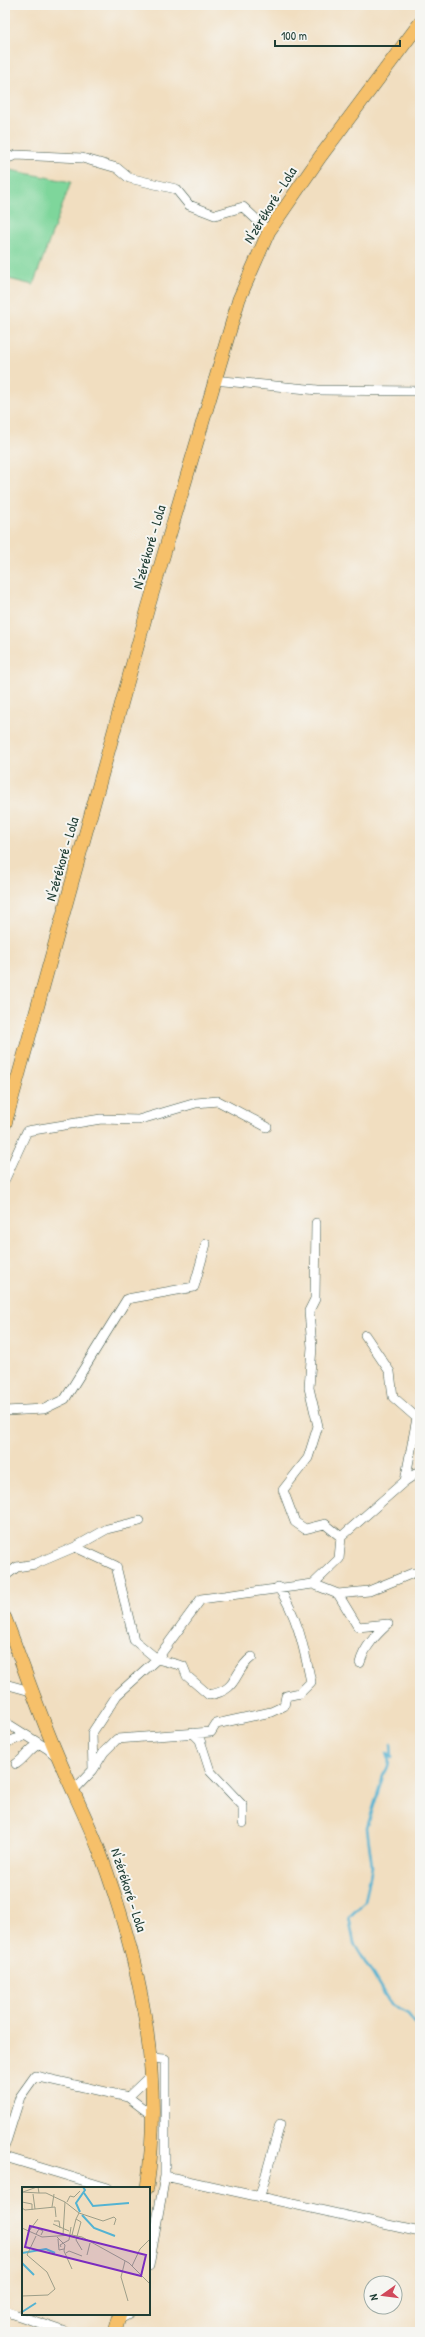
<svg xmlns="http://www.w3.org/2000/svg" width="425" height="2337" font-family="'Patrick Hand',sans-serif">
  <rect width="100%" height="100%" fill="#f6f6f2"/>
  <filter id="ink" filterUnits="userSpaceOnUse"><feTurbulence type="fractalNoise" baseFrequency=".025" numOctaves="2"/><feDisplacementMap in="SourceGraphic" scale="8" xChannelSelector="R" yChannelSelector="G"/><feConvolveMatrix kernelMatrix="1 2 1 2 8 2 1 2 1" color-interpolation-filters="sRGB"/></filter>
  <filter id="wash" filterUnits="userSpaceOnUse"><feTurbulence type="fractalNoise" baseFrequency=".012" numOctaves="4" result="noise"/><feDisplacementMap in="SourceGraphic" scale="16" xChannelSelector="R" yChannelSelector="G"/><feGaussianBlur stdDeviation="0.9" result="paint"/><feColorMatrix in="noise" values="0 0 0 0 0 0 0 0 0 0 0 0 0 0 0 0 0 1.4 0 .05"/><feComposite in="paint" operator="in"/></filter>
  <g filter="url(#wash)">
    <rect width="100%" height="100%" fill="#f1dec0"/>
    <!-- pitch -->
    <path fill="#7ed69b" stroke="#4e8a68" d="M5 169 71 182 33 285 5 278Z"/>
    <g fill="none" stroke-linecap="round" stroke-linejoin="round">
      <!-- stream -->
      <path stroke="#54b3d2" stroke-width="2.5" d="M391 1744 392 1758 387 1753C391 1762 388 1768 383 1776L367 1828 372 1866 365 1902 349 1917 354 1943 391 2005 408 2014 420 2030"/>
    </g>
  </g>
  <g filter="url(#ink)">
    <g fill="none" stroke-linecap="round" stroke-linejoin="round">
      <!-- minor casing -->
      <g stroke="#3e5549" stroke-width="10">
        <path id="minor" d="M5 159 16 155 82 158 117 168 129 178 176 189 189 205 215 215 243 207 269 231
          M213 380 318 390 420 391
          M5 1179 27 1131 101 1119 138 1120 196 1103 218 1101 267 1127
          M316 1223 315 1299 309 1311 312 1347 309 1388 318 1426 308 1458 283 1490 295 1522 305 1529 325 1524 341 1537
          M365 1335 390 1372 393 1397 417 1418 405 1481
          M5 1411 44 1409 65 1399 127 1299 194 1287 206 1244
          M75 1547 107 1529 140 1521
          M5 1576 17 1567 35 1564 75 1547 116 1566 134 1640 157 1659 183 1666 187 1676 209 1695C240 1690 232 1672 252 1657
          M313 1584 338 1594 369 1591 413 1573
          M338 1594 358 1627 388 1624
          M360 1663C364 1647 376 1635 388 1624
          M5 1684 34 1692
          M5 1722 48 1749 57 1757
          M193 1733 200 1740 210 1771 243 1806V1823
          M5 1743 24 1736
          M16 1764C25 1758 29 1749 39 1744
          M93 1770 104 1752 117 1739 211 1732 216 1724 271 1712 284 1706 286 1696 300 1693 311 1682C304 1649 298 1616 278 1587
          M74 1790 93 1770 92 1733 117 1695 157 1659 201 1599 313 1584 339 1559 341 1537 405 1481 420 1471
          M128 2097 152 2074
          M5 2145 20 2097 35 2076 128 2097 153 2116
          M5 2157 108 2188
          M165 2176 420 2232
          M260 2196 280 2124
          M149 2266 165 2176V2059L152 2058
          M5 2311 66 2332
          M118 2320 129 2314"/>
      </g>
      <!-- highway casing -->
      <g stroke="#3e5549" stroke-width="14">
        <path id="highway" d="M5 1124 148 608 239 299 269 231 320 157 420 23
          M5 1618C23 1665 39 1713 59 1759 72 1790 87 1819 99 1850 140 1960 164 2071 147 2188
          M115 2332 120 2314"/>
      </g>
      <!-- minor -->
      <use href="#minor" stroke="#fff" stroke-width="9"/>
      <!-- highway -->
      <use href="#highway" stroke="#f6c06b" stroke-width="13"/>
    </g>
  </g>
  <g text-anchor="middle" stroke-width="4" stroke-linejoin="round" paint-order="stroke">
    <!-- street labels -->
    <g font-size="14" fill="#1f3d34" stroke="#f6f6f2">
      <text transform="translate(270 205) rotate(-58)" y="5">N'zérékoré - Lola</text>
      <text transform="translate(149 547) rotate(-74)" y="5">N'zérékoré - Lola</text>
      <text transform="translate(62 859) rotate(-74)" y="5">N'zérékoré - Lola</text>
      <text transform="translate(129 1890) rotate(72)" y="5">N'zérékoré - Lola</text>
    </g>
  </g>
  <!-- overview -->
  <g transform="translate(22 2187)">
    <rect width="128" height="128" fill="#f1dec0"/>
    <path fill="none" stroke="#54b3d2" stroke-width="2" d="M62 6 71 19 107 16M58 25 54 16 63 3 61 0M60 28 72 41 93 49M0 66 24 62 33 66M0 76 12 88M0 125 14 116"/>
    <path fill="none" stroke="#9d9e88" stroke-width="1" d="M16 0 17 6H24L43 15 57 26 81 34 92 30 94 32 92 38M0 5 17 6M1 5 15 0M11 7 13 22M0 15 10 17V23M45 15 48 9 52 10 58 4M30 20 32 7M0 21 3 23 33 20 34 30M57 26 54 32 59 35 54 53 60 63M32 34H37L38 41M31 37 47 44M0 41 20 50 50 48 60 50 107 76 128 97M7 44 16 32M14 47 17 42 21 44 19 48M41 48 43 15M50 48 54 32M35 50 43 58 42 64 50 82M36 52 37 63 42 62M39 60 38 58 47 53 49 40M44 66 47 64 60 69M65 68 68 56M103 74 99 90 106 114M110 79 118 62 128 52M0 109 26 108 33 102 25 85 5 68 14 49"/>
    <path fill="#7b2cbf" fill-opacity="0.15" stroke="#7b2cbf" stroke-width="2" d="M8 39 124 68 119 89 3 60Z"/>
    <rect width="128" height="128" fill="none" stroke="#1f3d34" stroke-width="2"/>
  </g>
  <!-- margin -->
  <rect width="425" height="2337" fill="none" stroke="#f6f6f2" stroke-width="20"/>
  <!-- north arrow -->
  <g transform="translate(383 2295) rotate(256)"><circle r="19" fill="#f6f6f2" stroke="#a0aca6"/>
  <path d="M0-3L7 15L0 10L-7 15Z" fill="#d1495b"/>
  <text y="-6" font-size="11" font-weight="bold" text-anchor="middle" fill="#1f3d34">N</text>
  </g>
  <!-- scale -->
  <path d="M275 40v6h125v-6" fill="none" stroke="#1f3d34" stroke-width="2"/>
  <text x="281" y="40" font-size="12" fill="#1f3d34" stroke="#f6f6f2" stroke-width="3" paint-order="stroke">100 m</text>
</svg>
